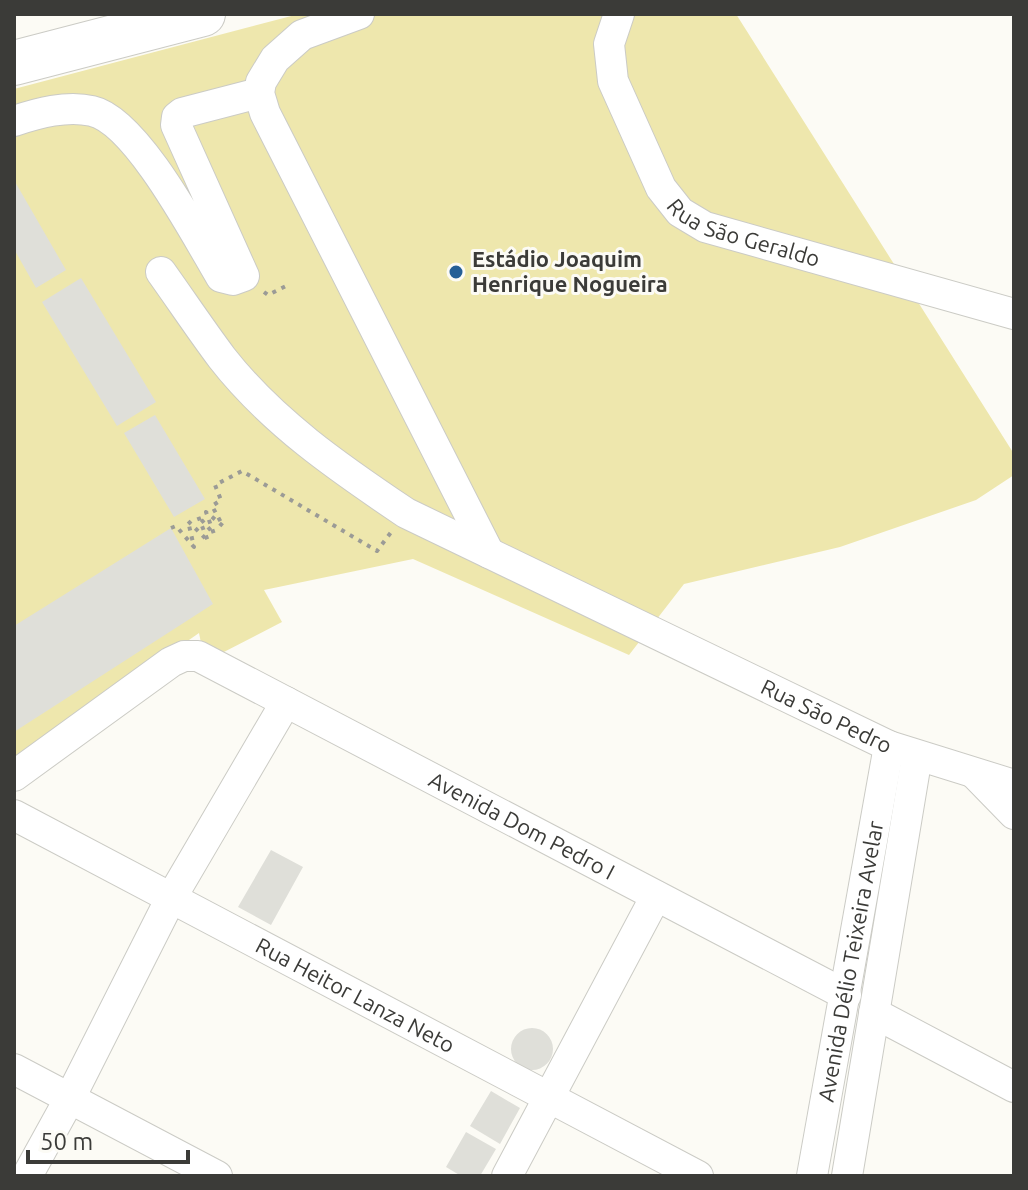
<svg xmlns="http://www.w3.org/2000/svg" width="1028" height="1190" font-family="Ubuntu,sans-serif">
  <rect width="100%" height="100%" fill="#fcfbf5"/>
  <!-- green -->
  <path fill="#eee7ad" d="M299 14H736L1014 454V475L976 500 840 547 684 584 629 655 413 559 264 590 282 622 220 654 202 648 199 633 14 762V89Z"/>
  <!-- building -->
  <path fill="#dfdfd9" d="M14 180 66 270 36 288 14 249Z
    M81 278 156 402 117 426 42 302Z
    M155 415 205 499 174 517 124 433Z
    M171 528 213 604 14 732V626Z
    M271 850 303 867 271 925 238 907Z
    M511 1049a21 21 0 1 1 42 0a21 21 0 1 1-42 0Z
    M491 1091 520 1108 500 1144 470 1126Z
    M466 1132 496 1149 480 1176H461L446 1167Z"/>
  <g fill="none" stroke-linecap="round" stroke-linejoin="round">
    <!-- minor casing -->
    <g stroke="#cbcbc5" stroke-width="32">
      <g id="minor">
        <path d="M359 14 302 35 275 59 261 82 259 93 265 113 489 553"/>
        <path id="s1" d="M619 14 609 44 613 81 661 188 680 212 705 227 1014 314"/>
        <path d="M14 121C38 113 67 105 92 111 137 121 197 237 221 277L233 280 244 276 176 125 177 117 182 113 259 93"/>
        <path id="s2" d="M161 272C181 300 201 330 222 358 272 422 339 468 406 513L889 746 1014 785"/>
        <path d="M975 774 1014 814"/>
        <path id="s3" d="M14 776 171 662 184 656H198L846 995"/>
        <path id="s4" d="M14 815 698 1176"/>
        <path d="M874 1013 1014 1087"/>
        <path d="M14 1069 217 1176"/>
        <path d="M27 1176 70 1098 170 900 286 702"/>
        <path d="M507 1176 656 896"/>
        <path id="s5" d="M812 1176 889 746"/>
        <path d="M847 1176 917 756"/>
      </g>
    </g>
    <!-- highway casing -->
    <g stroke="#cbcbc5" stroke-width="46">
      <path id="highway" d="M14 63 203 14"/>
    </g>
    <!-- path -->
    <path stroke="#9b9b96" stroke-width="4" stroke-dasharray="4 6" stroke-linecap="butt" d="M264 292 268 295 290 284
      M171 528 176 526 194 547 188 521 208 541 198 516 214 534 206 512 223 526 212 506 221 500 215 485 242 471 377 551 392 531"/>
    <!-- minor -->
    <use href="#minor" stroke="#fff" stroke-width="30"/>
    <!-- highway -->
    <use href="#highway" stroke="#fff" stroke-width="44"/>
  </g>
  <!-- markers -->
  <circle fill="#255f96" stroke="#fcfbf5" stroke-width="3" cx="456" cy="272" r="8"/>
  <g text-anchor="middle" stroke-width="6" stroke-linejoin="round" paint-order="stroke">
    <!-- street labels -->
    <g font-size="22" fill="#3b3b38" stroke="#fcfbf5">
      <text dy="8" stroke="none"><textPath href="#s1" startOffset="284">Rua São Geraldo</textPath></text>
      <text dy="8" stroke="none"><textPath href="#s2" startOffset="814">Rua São Pedro</textPath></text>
      <text dy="8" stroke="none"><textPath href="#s3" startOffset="588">Avenida Dom Pedro I</textPath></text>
      <text dy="8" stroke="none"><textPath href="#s5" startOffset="218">Avenida Délio Teixeira Avelar</textPath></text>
      <text dy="8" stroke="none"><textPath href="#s4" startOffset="386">Rua Heitor Lanza Neto</textPath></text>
    </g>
    <!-- poi labels -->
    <g font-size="22" font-weight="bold" fill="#3b3b38" stroke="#fcfbf5" text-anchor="start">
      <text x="472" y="267">Estádio Joaquim<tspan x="472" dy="25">Henrique Nogueira</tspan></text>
    </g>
  </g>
  <!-- border -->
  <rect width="1028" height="1190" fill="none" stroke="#3b3b38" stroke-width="32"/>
  <!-- scale -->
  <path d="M28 1150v12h160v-12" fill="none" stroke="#3b3b38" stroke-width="4"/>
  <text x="40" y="1150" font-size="24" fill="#3b3b38" stroke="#fcfbf5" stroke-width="6" paint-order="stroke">50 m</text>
</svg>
